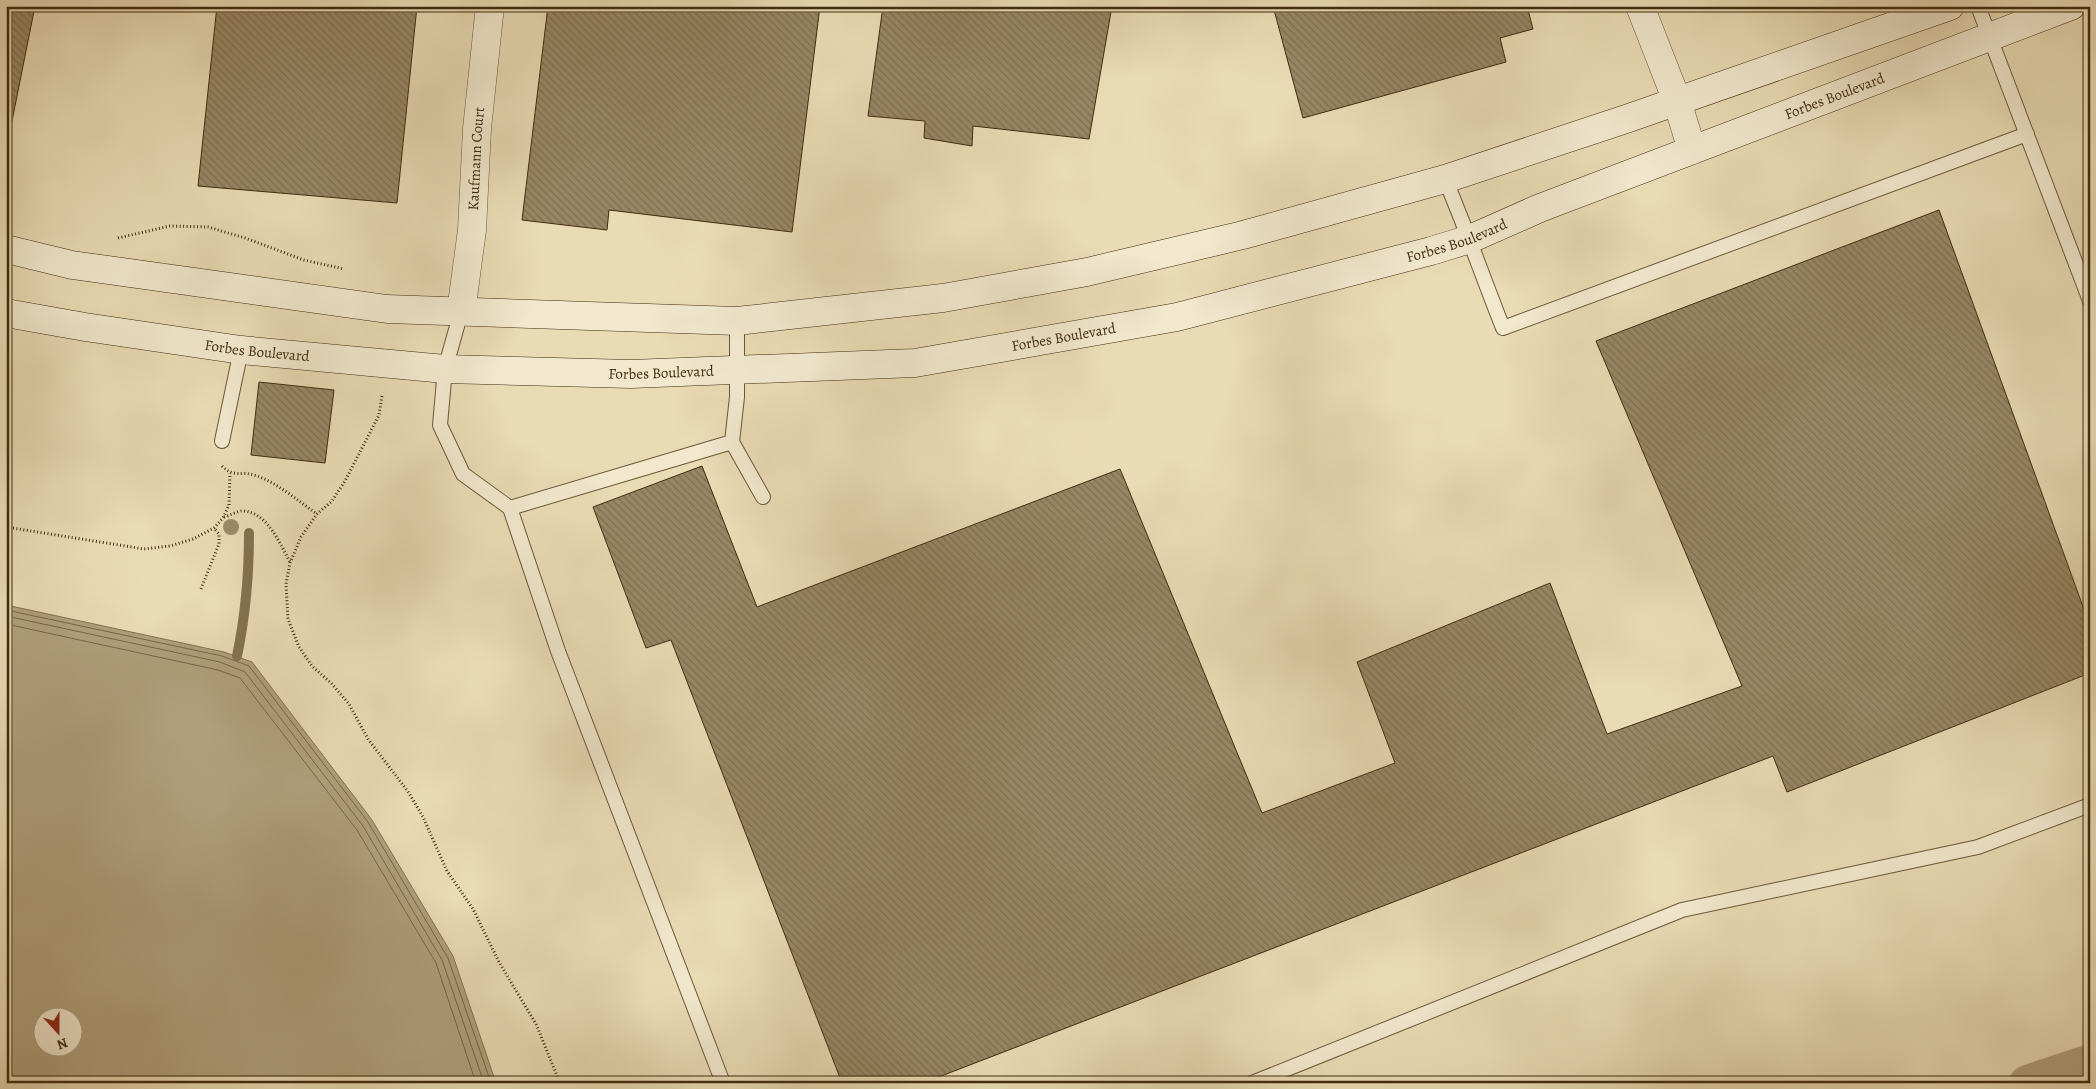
<svg xmlns="http://www.w3.org/2000/svg" width="2096" height="1089" font-family="Alegreya,serif">
  <defs>
    <pattern id="building-back-hatch" width="6" height="6" patternUnits="userSpaceOnUse" patternTransform="scale(1.25)"><rect width="6" height="6" fill="#988765"/><path d="M-1 5l2 2M0 0l6 6M5-1l2 2" fill="none" stroke="#7e6f52"/></pattern>
  </defs>
  <rect width="100%" height="100%" fill="#e9dbb4"/>
  <filter id="stains"><feTurbulence type="fractalNoise" baseFrequency=".004" numOctaves="4"/><feColorMatrix values="0 0 0 0 .2 0 0 0 0 .09 0 0 0 0 .02 0 0 0 .5 -.17"/></filter>
  <radialGradient id="worn" r=".72"><stop offset=".6" stop-color="#630" stop-opacity="0"/><stop offset="1" stop-color="#630" stop-opacity=".3"/></radialGradient>
  <!-- water -->
  <path fill="#b0a07c" stroke="#847250" fill-rule="evenodd" d="M6 605 224 652 252 662 372 820 453 956 496 1083H6ZM42 1016H72V1046H42Z"/>
  <g fill="none" stroke-linecap="round" stroke-linejoin="round">
    <!-- shore -->
    <path stroke="#786646" stroke-width="1" d="M6 610 222 656 249 666 368 822 448 958 491 1083
      M6 616 220 662 245 672 363 826 442 960 484 1083
      M6 624 218 670 240 678 357 830 436 963 476 1083"/>
    <!-- stream -->
    <path stroke="#847250" stroke-width="10" d="M237 656C246 613 249 577 249 533"/>
    <!-- canal -->
    <path stroke="#b0a07c" stroke-width="36" d="M2027 1083 2090 1062"/>
  </g>
  <!-- building -->
  <path fill="url(#building-back-hatch)" stroke="#412c0f" d="M6 6H35L6 151Z
    M217 6H417L397 203 198 186Z
    M548 6H820L792 232 609 210 607 230 522 220Z
    M883 6H1112L1089 139 973 126 972 146 924 138 925 121 868 116Z
    M1273 6H1527L1533 29 1500 38 1506 62 1303 118Z
    M1939 210 2090 626V673L1787 792 1773 756 923 1083H842L671 640 646 648 593 507 702 466 757 607 1120 469 1262 813 1395 763 1357 662 1550 583 1607 734 1742 686 1596 341Z
    M259 382 334 390 325 463 251 455Z"/>
  <g fill="none" stroke-linecap="round" stroke-linejoin="round">
    <!-- service casing -->
    <g stroke="#6b5838" stroke-width="16">
      <path id="service" d="M1978 6 2090 301
        M1445 179C1466 228 1483 278 1503 328L2027 134
        M461 312 445 369 440 425 463 474 510 508 732 442
        M737 321V397L732 442 763 497
        M222 441 241 350
        M510 508 558 651 723 1083
        M1252 1083 1682 910 1978 847 2090 805"/>
    </g>
    <!-- minor casing -->
    <g stroke="#6b5838" stroke-width="29">
      <g id="minor">
        <path d="M1640 6 1677 101 1692 150"/>
        <path id="s1" d="M461 312 472 230 477 129 490 6"/>
      </g>
    </g>
    <!-- secondary casing -->
    <g stroke="#412c0f" stroke-width="29">
      <g id="secondary">
        <path d="M6 249 72 265 387 309 737 321 943 298 1087 272 1243 235 1445 179 1626 119 1950 6"/>
        <path id="s2" d="M6 313 85 327 241 350 445 369 631 374 915 363 1177 317 1431 251 1470 239 1540 208 2071 6"/>
      </g>
    </g>
    <!-- path -->
    <path stroke="#412c0f" stroke-width="3" stroke-dasharray="1 2.5" stroke-linecap="butt" d="M118 238 170 226 208 227 245 238 304 260 344 269
      M382 396 379 415 345 481 332 501 317 514 301 537 290 563 286 584 288 619 299 647 312 666 332 684 349 704 368 739 409 793 423 817 447 871 473 909 499 962 536 1024 560 1083
      M222 466C234 478 241 471 254 475 277 482 298 501 317 514
      M224 517C229 516 237 511 242 511 267 511 280 544 290 562
      M6 527 144 549 170 546 193 539 214 528 223 518 229 505 230 473
      M201 589 219 544V534L214 528"/>
    <!-- service -->
    <use href="#service" stroke="#f1e8ce" stroke-width="14"/>
    <!-- minor -->
    <use href="#minor" stroke="#f1e8ce" stroke-width="28"/>
    <!-- secondary -->
    <use href="#secondary" stroke="#f1e8ce" stroke-width="28"/>
  </g>
  <!-- trees -->
  <circle fill="#9c8b68" cx="231" cy="527" r="8"/>
  <g text-anchor="middle" stroke-width="4.5" stroke-linejoin="round" paint-order="stroke">
    <!-- street labels -->
    <g font-size="15" fill="#412c0f" stroke="#f1e8ce">
      <text dy="5" stroke="none"><textPath href="#s2" startOffset="1874">Forbes Boulevard</textPath></text>
      <text dy="5" stroke="none"><textPath href="#s1" startOffset="154">Kaufmann Court</textPath></text>
      <text dy="5" stroke="none"><textPath href="#s2" startOffset="1469">Forbes Boulevard</textPath></text>
      <text dy="5" stroke="none"><textPath href="#s2" startOffset="1064">Forbes Boulevard</textPath></text>
      <text dy="5" stroke="none"><textPath href="#s2" startOffset="254">Forbes Boulevard</textPath></text>
      <text dy="5" stroke="none"><textPath href="#s2" startOffset="659">Forbes Boulevard</textPath></text>
    </g>
  </g>
  <!-- margin -->
  <rect width="2096" height="1089" fill="none" stroke="#e9dbb4" stroke-width="25"/>
  <rect x="8" y="8" width="2081" height="1074" fill="none" stroke="#412c0f" stroke-width="2.5"/>
  <rect x="12" y="12" width="2071" height="1064" fill="none" stroke="#412c0f"/>
  <!-- north arrow -->
  <g transform="translate(58 1032) rotate(159)"><circle r="24" fill="#f1e8ce" stroke="#ab9d82"/>
  <path d="M0-4L9 19L0 12L-9 19Z" fill="#8f2418"/>
  <text y="-8" font-size="14" font-weight="bold" text-anchor="middle" fill="#412c0f">N</text>
  </g>
  <rect width="100%" height="100%" filter="url(#stains)"/>
  <rect width="100%" height="100%" fill="url(#worn)"/>
</svg>
